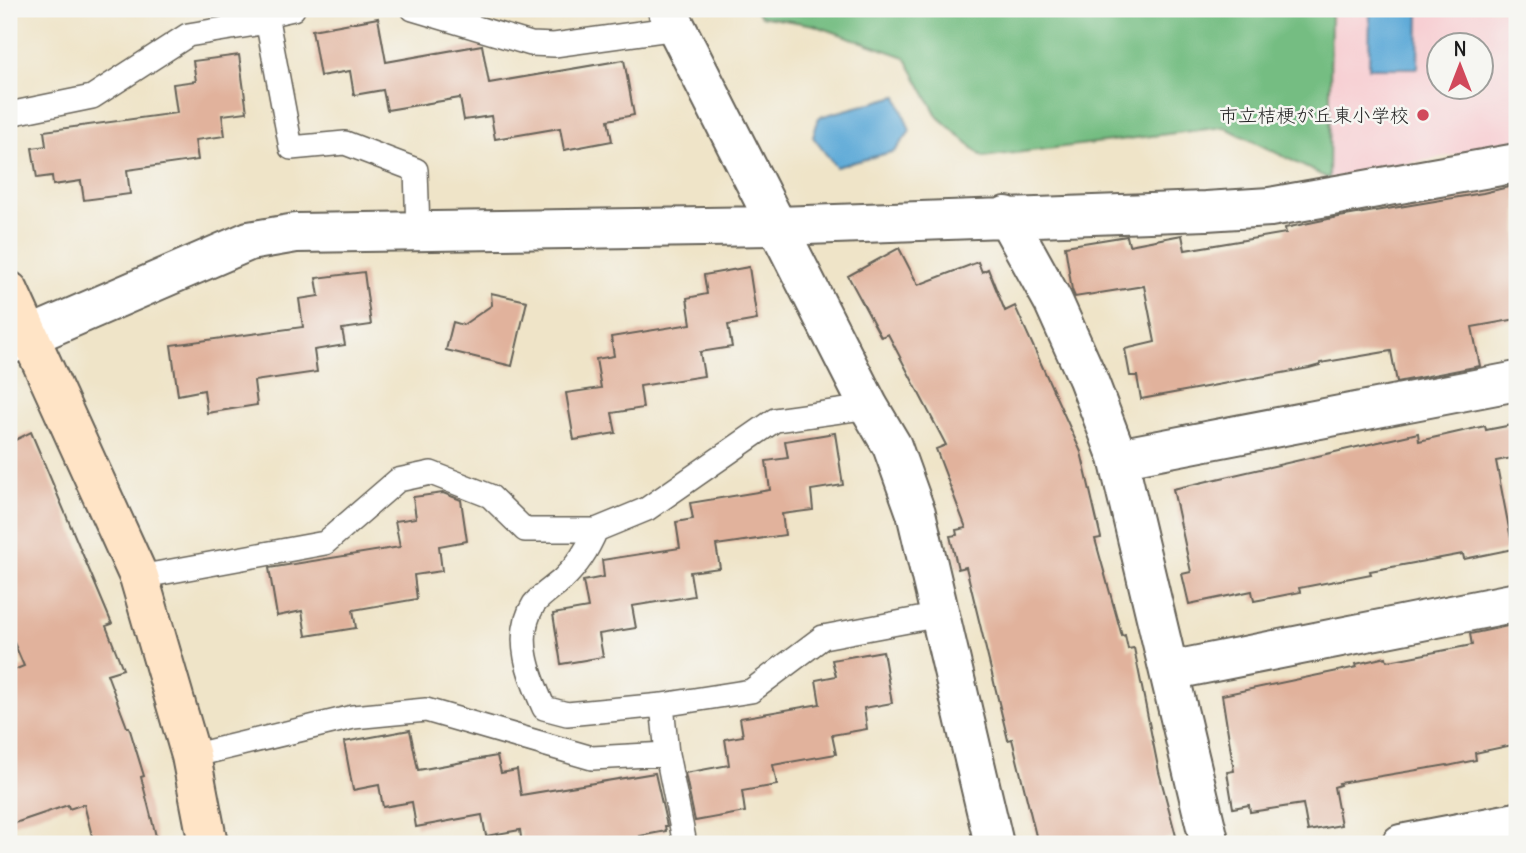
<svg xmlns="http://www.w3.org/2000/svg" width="1526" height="853" font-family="Delius,'Klee One',sans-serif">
  <rect width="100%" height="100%" fill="#f6f6f2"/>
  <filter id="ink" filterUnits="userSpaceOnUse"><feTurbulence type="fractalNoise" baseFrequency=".0143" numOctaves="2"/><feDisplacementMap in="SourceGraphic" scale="14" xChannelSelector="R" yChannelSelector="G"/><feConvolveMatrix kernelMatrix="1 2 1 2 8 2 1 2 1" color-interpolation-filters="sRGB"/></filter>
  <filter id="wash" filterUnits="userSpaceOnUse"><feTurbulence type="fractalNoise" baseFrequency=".00686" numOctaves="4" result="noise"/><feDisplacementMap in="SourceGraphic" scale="28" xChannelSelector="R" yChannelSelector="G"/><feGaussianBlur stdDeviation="1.57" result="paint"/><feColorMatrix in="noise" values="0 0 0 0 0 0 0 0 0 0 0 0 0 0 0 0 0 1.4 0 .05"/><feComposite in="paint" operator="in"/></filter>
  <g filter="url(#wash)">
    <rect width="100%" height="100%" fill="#efe4c8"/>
    <!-- built -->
    <path fill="#f7cfd3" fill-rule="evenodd" d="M1331 9H1517V143L1329 179ZM1438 46H1480V88H1438Z"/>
    <!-- forest -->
    <path fill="#75bd82" stroke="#486c4f" stroke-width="2" d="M755 9H1331L1329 179 1224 127 983 157 938 117 905 57 814 25 760 16Z"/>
    <!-- water -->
    <path fill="#60abd8" stroke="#3e647a" stroke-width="2" d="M1370 9H1419L1418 68H1369Z
      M897 96 910 131 895 151 836 167 813 137 819 117Z"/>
    <g id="blocks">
      <!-- building -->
      <path fill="#e1b29c" d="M378 18 386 62 482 45 489 83 624 60 634 115 608 120 612 141 564 150 560 128 495 139 491 116 464 120 460 98 387 110 383 90 354 95 350 71 320 76 312 30Z
        M239 55 247 112 222 115 225 136 195 140 198 160 127 170 130 194 84 200 81 181 53 185 52 176 37 178 32 148 46 146 44 131 177 113 173 84 196 81 193 61Z
        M1517 185V319L1472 327 1480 366 1397 382 1391 351 1320 363V365L1309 368 1141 399 1137 376H1130L1125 349 1155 342 1144 286 1075 297 1072 290 1065 246 1127 236 1129 245 1182 235 1185 250 1286 233 1285 228 1333 218 1483 193Z
        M899 248 918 285 978 262 982 272 988 269 1005 311 1015 306 1081 452 1101 538 1095 539 1122 636 1125 635 1128 649 1134 648 1159 772 1176 836 1148 844H1038L1012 739 1008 740 966 567 958 569 950 536 957 535 956 530 966 528 936 449 946 445 888 334 881 337 848 276Z
        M749 267 757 320 728 325 732 347 700 352 704 376 640 386 643 408 612 413 616 433 574 440 566 393 601 388 596 359 614 356 611 337 691 324 687 298 707 294 704 275Z
        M364 272 371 325 342 329 345 345 314 350 317 372 254 381 257 405 207 413 204 390 178 395 171 345 303 327 299 299 319 296 316 278Z
        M491 293 527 301 512 366 446 350 453 322 463 325 492 305Z
        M1517 424V457L1496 461 1513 549 1464 559 1463 554 1370 571 1371 574 1299 588 1300 592 1254 601 1252 591 1189 604 1182 574 1191 572 1173 489 1418 433 1419 441 1485 426 1486 430Z
        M31 432 112 624 106 626 123 669 107 674 127 727H129L144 776 141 777 158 844H94L84 804 69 809 68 805 9 825V672L24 666 9 631V443Z
        M835 433 843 485 811 490 813 510 782 514 785 535 716 545 720 568 690 572 694 596 632 606 636 628 599 634 603 657 561 664 553 614 588 608 583 581 604 577 602 560 680 548 676 522 693 519 690 503 770 490 766 461 788 458 785 441Z
        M443 493 461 500 467 541 439 546 442 571 414 575 417 599 353 610 356 628 306 636 302 611 277 616 269 568 400 547 395 521 416 518 413 497Z
        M1517 624V744L1475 753 1476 760 1448 766 1447 765 1339 783 1340 785 1334 787 1341 825 1308 831 1303 804 1250 812 1249 805 1233 808 1227 772 1234 771 1222 695 1357 667 1356 664 1386 657 1387 661 1394 660 1472 645 1470 634Z
        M883 651 892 703 864 708 867 729 832 735 836 754 773 765 777 785 742 791 745 812 695 821 685 773 729 765 725 739 743 736 740 718 820 704 816 680 836 676 832 660Z
        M410 730 418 770 497 756 501 773 517 770 521 795 655 773 667 826H665L666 831 640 836 642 844H522L520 830 486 836 482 815 416 827 412 802 383 807 379 785 353 790 344 742Z"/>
    </g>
  </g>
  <g filter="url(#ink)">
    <use href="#blocks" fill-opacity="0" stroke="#666258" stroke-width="2"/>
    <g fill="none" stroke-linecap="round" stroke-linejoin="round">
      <!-- lane casing -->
      <g stroke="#666258" stroke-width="26">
        <path id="lane" d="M265 9 291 148 345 143 416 170 418 230
          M413 9 531 44 554 45 677 28
          M266 15 293 9
          M9 114 92 97 188 35 267 22
          M596 530C588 549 578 565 563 579 554 587 541 595 534 604 513 637 530 677 544 708L567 714 662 705
          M139 577 325 543 398 480 431 473 490 496 525 530H596L647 509 775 420 869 407
          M667 754 685 844
          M191 756 353 717 426 710 592 758 667 754 662 705 751 691 823 637 940 615"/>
      </g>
      <!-- street casing -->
      <g stroke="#666258" stroke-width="42">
        <path id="street" d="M667 9 869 407 892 446 916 513 994 844
          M1006 216 1053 301 1088 379 1118 458 1210 844
          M9 345 249 241 296 233 778 226 1206 211 1270 207 1517 163
          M1118 458 1517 381
          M1169 671 1517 602
          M1401 844 1517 822"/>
      </g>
      <!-- secondary casing -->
      <g stroke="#666258" stroke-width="42">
        <path id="secondary" d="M9 291 139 577 191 756 208 844"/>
      </g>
      <!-- lane -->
      <use href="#lane" stroke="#fff" stroke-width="23"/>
      <!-- street -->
      <use href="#street" stroke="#fff" stroke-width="38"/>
      <!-- secondary -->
      <use href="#secondary" stroke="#ffe4c6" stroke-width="38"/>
    </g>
  </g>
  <!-- markers -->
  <circle fill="#d1495b" stroke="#f6f6f2" stroke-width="2.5" cx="1423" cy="115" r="7"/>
  <g text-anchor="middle" stroke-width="5" stroke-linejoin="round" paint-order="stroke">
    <!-- poi labels -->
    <g font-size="19" fill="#1c1c1c" stroke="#f6f6f2" text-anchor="end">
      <text x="1409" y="122">市立桔梗が丘東小学校</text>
    </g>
  </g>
  <!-- margin -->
  <rect width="1526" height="853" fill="none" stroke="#f6f6f2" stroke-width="35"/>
  <!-- north arrow -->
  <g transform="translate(1460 66)"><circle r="33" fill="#f6f6f2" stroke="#9f9f9c" stroke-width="2"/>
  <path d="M0-5L12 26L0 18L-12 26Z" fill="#d1495b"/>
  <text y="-10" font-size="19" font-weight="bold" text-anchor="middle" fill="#1c1c1c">N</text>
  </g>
</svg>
